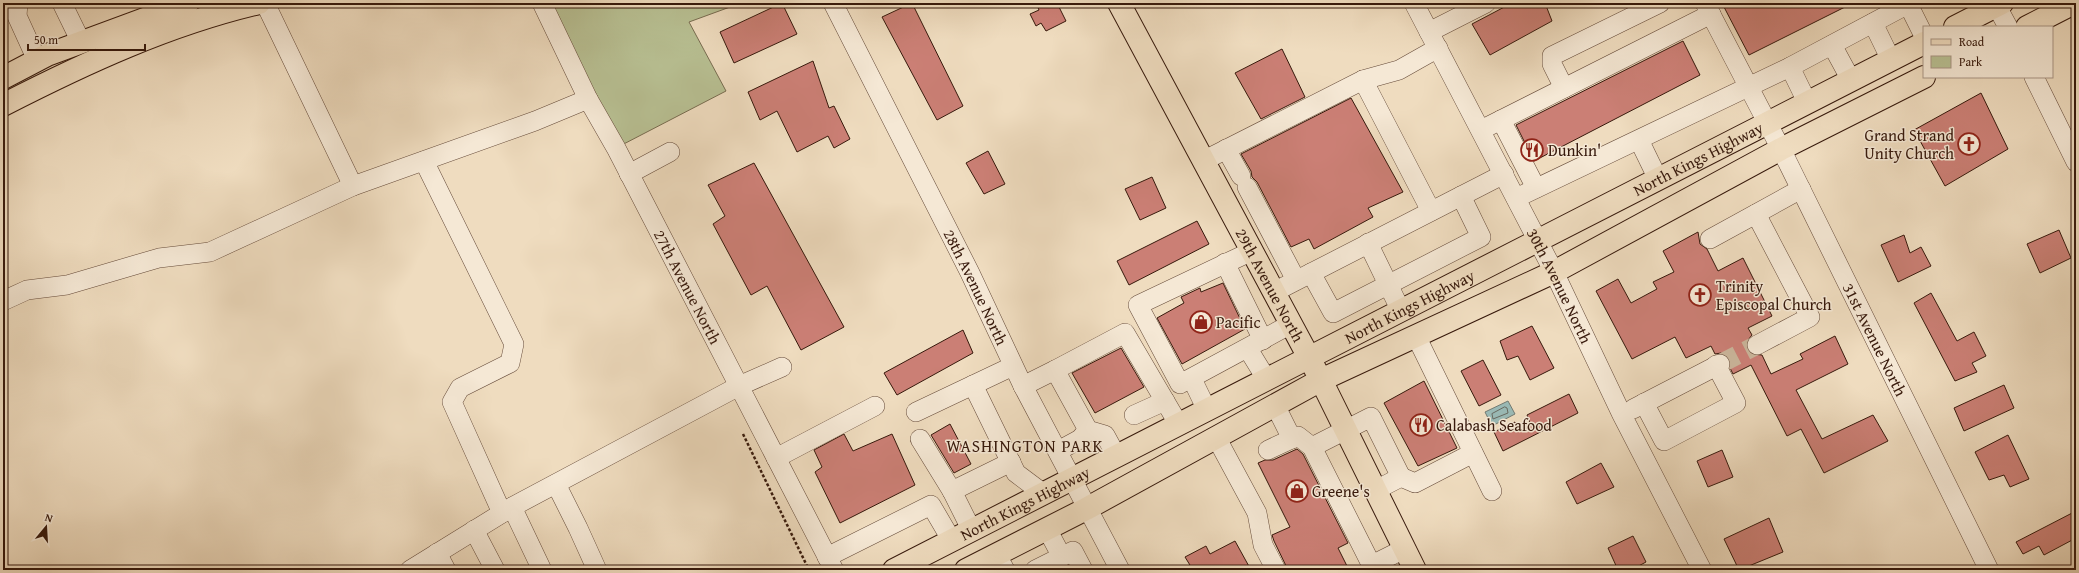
<svg xmlns="http://www.w3.org/2000/svg" width="2079" height="573" font-family="'Gentium Book Plus',serif">
  <rect width="100%" height="100%" fill="#efdcbf"/>
  <filter id="stains"><feTurbulence type="fractalNoise" baseFrequency=".005" numOctaves="4"/><feColorMatrix values="0 0 0 0 .2 0 0 0 0 .09 0 0 0 0 .02 0 0 0 .5 -.17"/></filter>
  <radialGradient id="worn" r=".72"><stop offset=".6" stop-color="#630" stop-opacity="0"/><stop offset="1" stop-color="#630" stop-opacity=".3"/></radialGradient>
  <!-- green -->
  <path fill="#b8c093" stroke="#786c50" d="M542 3H741L689 22 726 91 616 148Z"/>
  <!-- water -->
  <path fill="#9abab6" stroke="#727a72" d="M1508 401 1515 414 1492 426 1485 412Z"/>
  <g fill="none" stroke-linecap="round" stroke-linejoin="round">
    <!-- shore -->
    <path stroke="#686a61" stroke-width="1" d="M1505 407 1507 408 1508 413 1493 419 1492 414Z"/>
  </g>
  <!-- building -->
  <path fill="#cb7f75" stroke="#37190c" d="M782 3 797 34 734 63 720 32Z
    M912 3 963 106 937 120 882 17Z
    M1036 3H1057L1066 21 1046 31 1041 23 1036 26 1030 14 1039 10Z
    M1512 3H1545L1552 21 1490 55 1472 24Z
    M1732 3H1853L1749 55 1724 7Z
    M1683 41 1700 75 1534 161 1516 125Z
    M1282 49 1305 97 1261 119 1235 73Z
    M813 61 829 108 834 106 850 139 834 148 828 136 797 152 777 111 760 120 748 92Z
    M1981 93 2008 149 1945 186 1914 130Z
    M1351 98 1403 192 1368 208 1373 217 1314 249 1309 239 1291 247 1257 182 1252 177 1251 171 1241 154Z
    M988 151 1005 184 984 194 966 163Z
    M754 163 844 327 801 350 767 286 751 295 713 224 725 216 708 185Z
    M1152 177 1166 208 1140 220 1125 189Z
    M1197 221 1209 244 1129 285 1117 261Z
    M2059 230 2071 258 2040 273 2027 244Z
    M1698 232 1700 244 1707 249 1718 271 1743 258 1772 316 1748 328 1752 335 1748 340 1746 345 1748 350 1752 354 1762 355 1771 374 1803 359 1800 354 1835 336 1848 364 1796 390 1822 439 1873 415 1888 441 1824 473 1801 429 1787 436 1751 365 1733 374 1730 368V359L1721 353 1715 354 1711 346 1686 358 1675 337 1632 359 1596 291 1618 279 1631 303 1657 289 1653 282 1674 272 1663 251Z
    M1904 235 1910 253 1921 247 1931 266 1898 282 1881 245Z
    M1223 283 1245 329 1182 364 1157 318 1184 303 1181 297 1200 288 1201 292Z
    M1931 293 1957 341 1974 332 1986 356 1972 363 1977 372 1955 381 1914 303Z
    M1532 326 1554 368 1530 380 1518 356 1507 360 1500 341Z
    M963 330 973 353 897 395 884 373Z
    M1121 348 1144 387 1095 413 1072 373Z
    M1483 360 1501 395 1479 406 1461 371Z
    M1424 381 1457 448 1418 466 1384 403Z
    M2004 385 2014 408 1964 431 1954 408Z
    M1569 394 1578 413 1503 451 1494 432 1515 422 1518 429 1530 423 1527 415Z
    M950 424 971 464 954 473 931 435Z
    M844 434 853 451 892 434 915 485 840 523 815 472 822 467 814 450Z
    M2008 435 2029 479 2010 487 2004 475 1989 480 1975 452Z
    M1297 449 1303 454 1348 543 1338 548 1349 570H1288L1274 541 1272 535 1290 527 1258 463 1265 460H1273Z
    M1722 450 1733 477 1708 487 1697 461Z
    M1601 463 1614 487 1577 504 1566 482Z
    M2076 511V538L2044 555 2039 546 2023 554 2016 542Z
    M1769 518 1783 552 1739 570 1724 539Z
    M1633 536 1646 562 1631 570H1618L1608 548Z
    M1235 541 1251 570H1193L1185 557 1206 546 1210 554Z"/>
  <g fill="none" stroke-linecap="round" stroke-linejoin="round">
    <!-- minor-tunnel -->
    <path stroke="#cab59b" stroke-width="19" stroke-dasharray="19 10" stroke-linecap="butt" d="M1720 364 1757 345"/>
    <!-- minor casing -->
    <g stroke="#654a39" stroke-width="20">
      <g id="minor">
        <path d="M18 3 17 16 37 60"/>
        <path d="M62 3 81 42"/>
        <path d="M265 3 353 186"/>
        <path id="s1" d="M542 3 588 99 616 148 834 570"/>
        <path id="s2" d="M833 3 970 273 1023 386 1120 570"/>
        <path id="s3" d="M1414 3 1554 272 1622 415 1702 570"/>
        <path id="s4" d="M1705 3 1781 149 1989 570"/>
        <path d="M1995 3 2008 27"/>
        <path d="M1908 4 1924 36"/>
        <path d="M1873 23 1891 60"/>
        <path d="M1429 32 1486 3"/>
        <path d="M1832 45 1851 80"/>
        <path d="M1790 67 1807 102"/>
        <path d="M2034 77 2076 162"/>
        <path d="M1363 80 1431 211"/>
        <path d="M1564 88 1552 64V56L1660 3"/>
        <path d="M1501 120 1536 188"/>
        <path d="M1481 130 1711 14"/>
        <path d="M1639 140 1658 179"/>
        <path d="M1226 149 1241 176"/>
        <path d="M1205 160 1363 80 1399 70 1438 48"/>
        <path d="M424 161 514 344 510 363 460 388 452 402 502 513"/>
        <path d="M629 174 670 152"/>
        <path d="M1247 187 1296 280"/>
        <path d="M1516 198 1790 67 1910 3"/>
        <path d="M1756 214 1810 317 1757 345"/>
        <path d="M1710 239 1801 189"/>
        <path d="M1368 243 1401 311"/>
        <path d="M1252 251 1138 305 1180 384 1291 324"/>
        <path d="M1225 263 1263 340"/>
        <path d="M1311 273 1333 313 1481 237 1461 196"/>
        <path d="M1274 292 1504 174"/>
        <path d="M3 301 27 290 67 285 159 258 210 252 353 186 535 121 588 99"/>
        <path d="M1416 336 1492 491"/>
        <path d="M1248 349 1267 380"/>
        <path d="M1192 379 1207 410"/>
        <path d="M973 385 1016 473 1044 494"/>
        <path d="M1023 386 1055 370"/>
        <path d="M1644 403 1664 441 1736 403 1716 365"/>
        <path d="M1275 405 1292 439"/>
        <path d="M1633 409 1720 364"/>
        <path d="M916 412 1013 366"/>
        <path d="M1134 415 1165 401"/>
        <path d="M1216 437 1257 513 1263 545 1276 570"/>
        <path d="M920 439 952 491"/>
        <path d="M1312 447 1371 417 1401 477"/>
        <path d="M1268 450 1298 436 1312 447 1374 570"/>
        <path d="M1058 451 1080 439 1088 430"/>
        <path d="M1117 457 1105 435 1088 430 1055 370 1125 333 1179 425"/>
        <path d="M776 458 875 406"/>
        <path d="M556 484 578 528 597 570"/>
        <path d="M1376 490 1401 477 1415 483 1473 453"/>
        <path d="M512 507 542 570"/>
        <path d="M1047 529 1062 557"/>
        <path d="M474 530 495 570"/>
        <path d="M972 531 952 491 1011 462"/>
        <path d="M437 553 446 570"/>
        <path d="M996 554 1005 570"/>
        <path d="M827 557 931 505 952 541"/>
        <path d="M1372 565 1404 549"/>
        <path d="M410 570 512 507 739 386 782 367"/>
        <path d="M1035 570 1073 551 1083 570"/>
      </g>
    </g>
    <!-- major casing -->
    <g stroke="#37190c" stroke-width="24">
      <g id="major">
        <path id="s5" d="M1119 3 1321 380 1415 570"/>
        <path d="M1955 27 2002 3"/>
        <path d="M2027 27 2074 3"/>
        <path d="M3 78 47 55 188 3"/>
        <path d="M3 105C85 63 169 24 259 3"/>
        <path id="s6" d="M894 570 1924 43"/>
        <path d="M966 570 1086 509 1321 380 1554 272 1781 149 1924 77"/>
      </g>
    </g>
    <!-- path -->
    <path stroke="#37190c" stroke-width="2.5" stroke-dasharray="3 2" stroke-linecap="butt" d="M743 434 809 570"/>
    <!-- minor -->
    <use href="#minor" stroke="#f5e8d5" stroke-width="19"/>
    <!-- major -->
    <use href="#major" stroke="#efdcbf" stroke-width="22"/>
  </g>
  <!-- icons -->
  <defs>
    <g id="church-ring" transform="scale(1.15)"><circle r="9.5" fill="#f5e8d5" stroke="#8f2418" stroke-width="1.5"/><path d="M-1.2-6h2.4v3.5h3.3v2.4h-3.3V6h-2.4V-.1h-3.3v-2.4h3.3Z" fill="#8f2418"/></g>
    <g id="restaurant-ring" transform="scale(1.15)"><circle r="9.5" fill="#f5e8d5" stroke="#8f2418" stroke-width="1.5"/><path d="M-5-6h1v4h1v-4h1v4h1v-4h1v5L-1.5 .5V6h-2V.5L-5-1ZM5-6V6H3V1.5H1.5Q1.5-4 5-6Z" fill="#8f2418"/></g>
    <g id="shop-ring" transform="scale(1.15)"><circle r="9.5" fill="#f5e8d5" stroke="#8f2418" stroke-width="1.5"/><path d="M-5-2.5h2.3a2.7 3.5 0 0 1 5.4 0H5L5.5 6h-11ZM-1.5-2.5h3a1.5 2.3 0 0 0-3 0Z" fill="#8f2418"/></g>
  </defs>
  <g fill-rule="evenodd">
    <use href="#church-ring" x="1969" y="144"/>
    <use href="#restaurant-ring" x="1532" y="150"/>
    <use href="#church-ring" x="1700" y="295"/>
    <use href="#shop-ring" x="1201" y="322"/>
    <use href="#restaurant-ring" x="1421" y="425"/>
    <use href="#shop-ring" x="1297" y="491"/>
  </g>
  <g text-anchor="middle" stroke-width="3" stroke-linejoin="round" paint-order="stroke">
    <!-- poi labels -->
    <g font-size="16" fill="#37190c" stroke="#f5e8d5" text-anchor="start">
      <text x="1954" y="141" text-anchor="end">Grand Strand<tspan x="1954" dy="18">Unity Church</tspan></text>
      <text x="1548" y="156">Dunkin'</text>
      <text x="1716" y="292">Trinity<tspan x="1716" dy="18">Episcopal Church</tspan></text>
      <text x="1216" y="328">Pacific</text>
      <text x="1436" y="431">Calabash Seafood</text>
      <text x="1312" y="497">Greene's</text>
    </g>
    <!-- street labels -->
    <g font-size="16" fill="#37190c" stroke="#f5e8d5">
      <text dy="6" stroke="none"><textPath href="#s6" startOffset="903">North Kings Highway</textPath></text>
      <text dy="6" stroke="none"><textPath href="#s5" startOffset="320">29th Avenue North</textPath></text>
      <text dy="6" stroke="none"><textPath href="#s3" startOffset="318">30th Avenue North</textPath></text>
      <text dy="6" stroke="none"><textPath href="#s1" startOffset="319">27th Avenue North</textPath></text>
      <text dy="6" stroke="none"><textPath href="#s2" startOffset="318">28th Avenue North</textPath></text>
      <text dy="6" stroke="none"><textPath href="#s6" startOffset="579">North Kings Highway</textPath></text>
      <text dy="6" stroke="none"><textPath href="#s4" startOffset="377">31st Avenue North</textPath></text>
      <text dy="6" stroke="none"><textPath href="#s6" startOffset="147">North Kings Highway</textPath></text>
    </g>
    <!-- neighbourhood labels -->
    <g font-size="17" letter-spacing="1" fill="#37190c" stroke="#f5e8d5">
      <text x="1025" y="452">WASHINGTON PARK</text>
    </g>
  </g>
  <!-- margin -->
  <rect width="2079" height="573" fill="none" stroke="#efdcbf" stroke-width="16"/>
  <rect x="4" y="4" width="2071" height="565" fill="none" stroke="#37190c" stroke-width="2"/>
  <rect x="8" y="8" width="2063" height="557" fill="none" stroke="#37190c"/>
  <!-- legend -->
  <rect x="1923" y="26" width="130" height="52" fill="#f5e8d5" stroke="#a99585"/>
  <rect x="1931" y="39" width="20" height="6" fill="#efdcbf" stroke="#a99585"/>
  <text x="1959" y="46" font-size="12" fill="#37190c">Road</text>
  <rect x="1931" y="56" width="20" height="12" fill="#b8c093" stroke="#a99585"/>
  <text x="1959" y="66" font-size="12" fill="#37190c">Park</text>
  <!-- north arrow -->
  <g transform="translate(46 527) rotate(18)" stroke="#f5e8d5" stroke-width="3" paint-order="stroke">
  <path d="M0-3L7 15L0 10L-7 15Z" fill="#37190c"/>
  <text y="-6" font-size="11" font-weight="bold" text-anchor="middle" fill="#37190c">N</text>
  </g>
  <!-- scale -->
  <path d="M28 44v6h117v-6" fill="none" stroke="#37190c" stroke-width="2"/>
  <text x="34" y="44" font-size="12" fill="#37190c" stroke="#f5e8d5" stroke-width="3" paint-order="stroke">50 m</text>
  <rect width="100%" height="100%" filter="url(#stains)"/>
  <rect width="100%" height="100%" fill="url(#worn)"/>
</svg>
